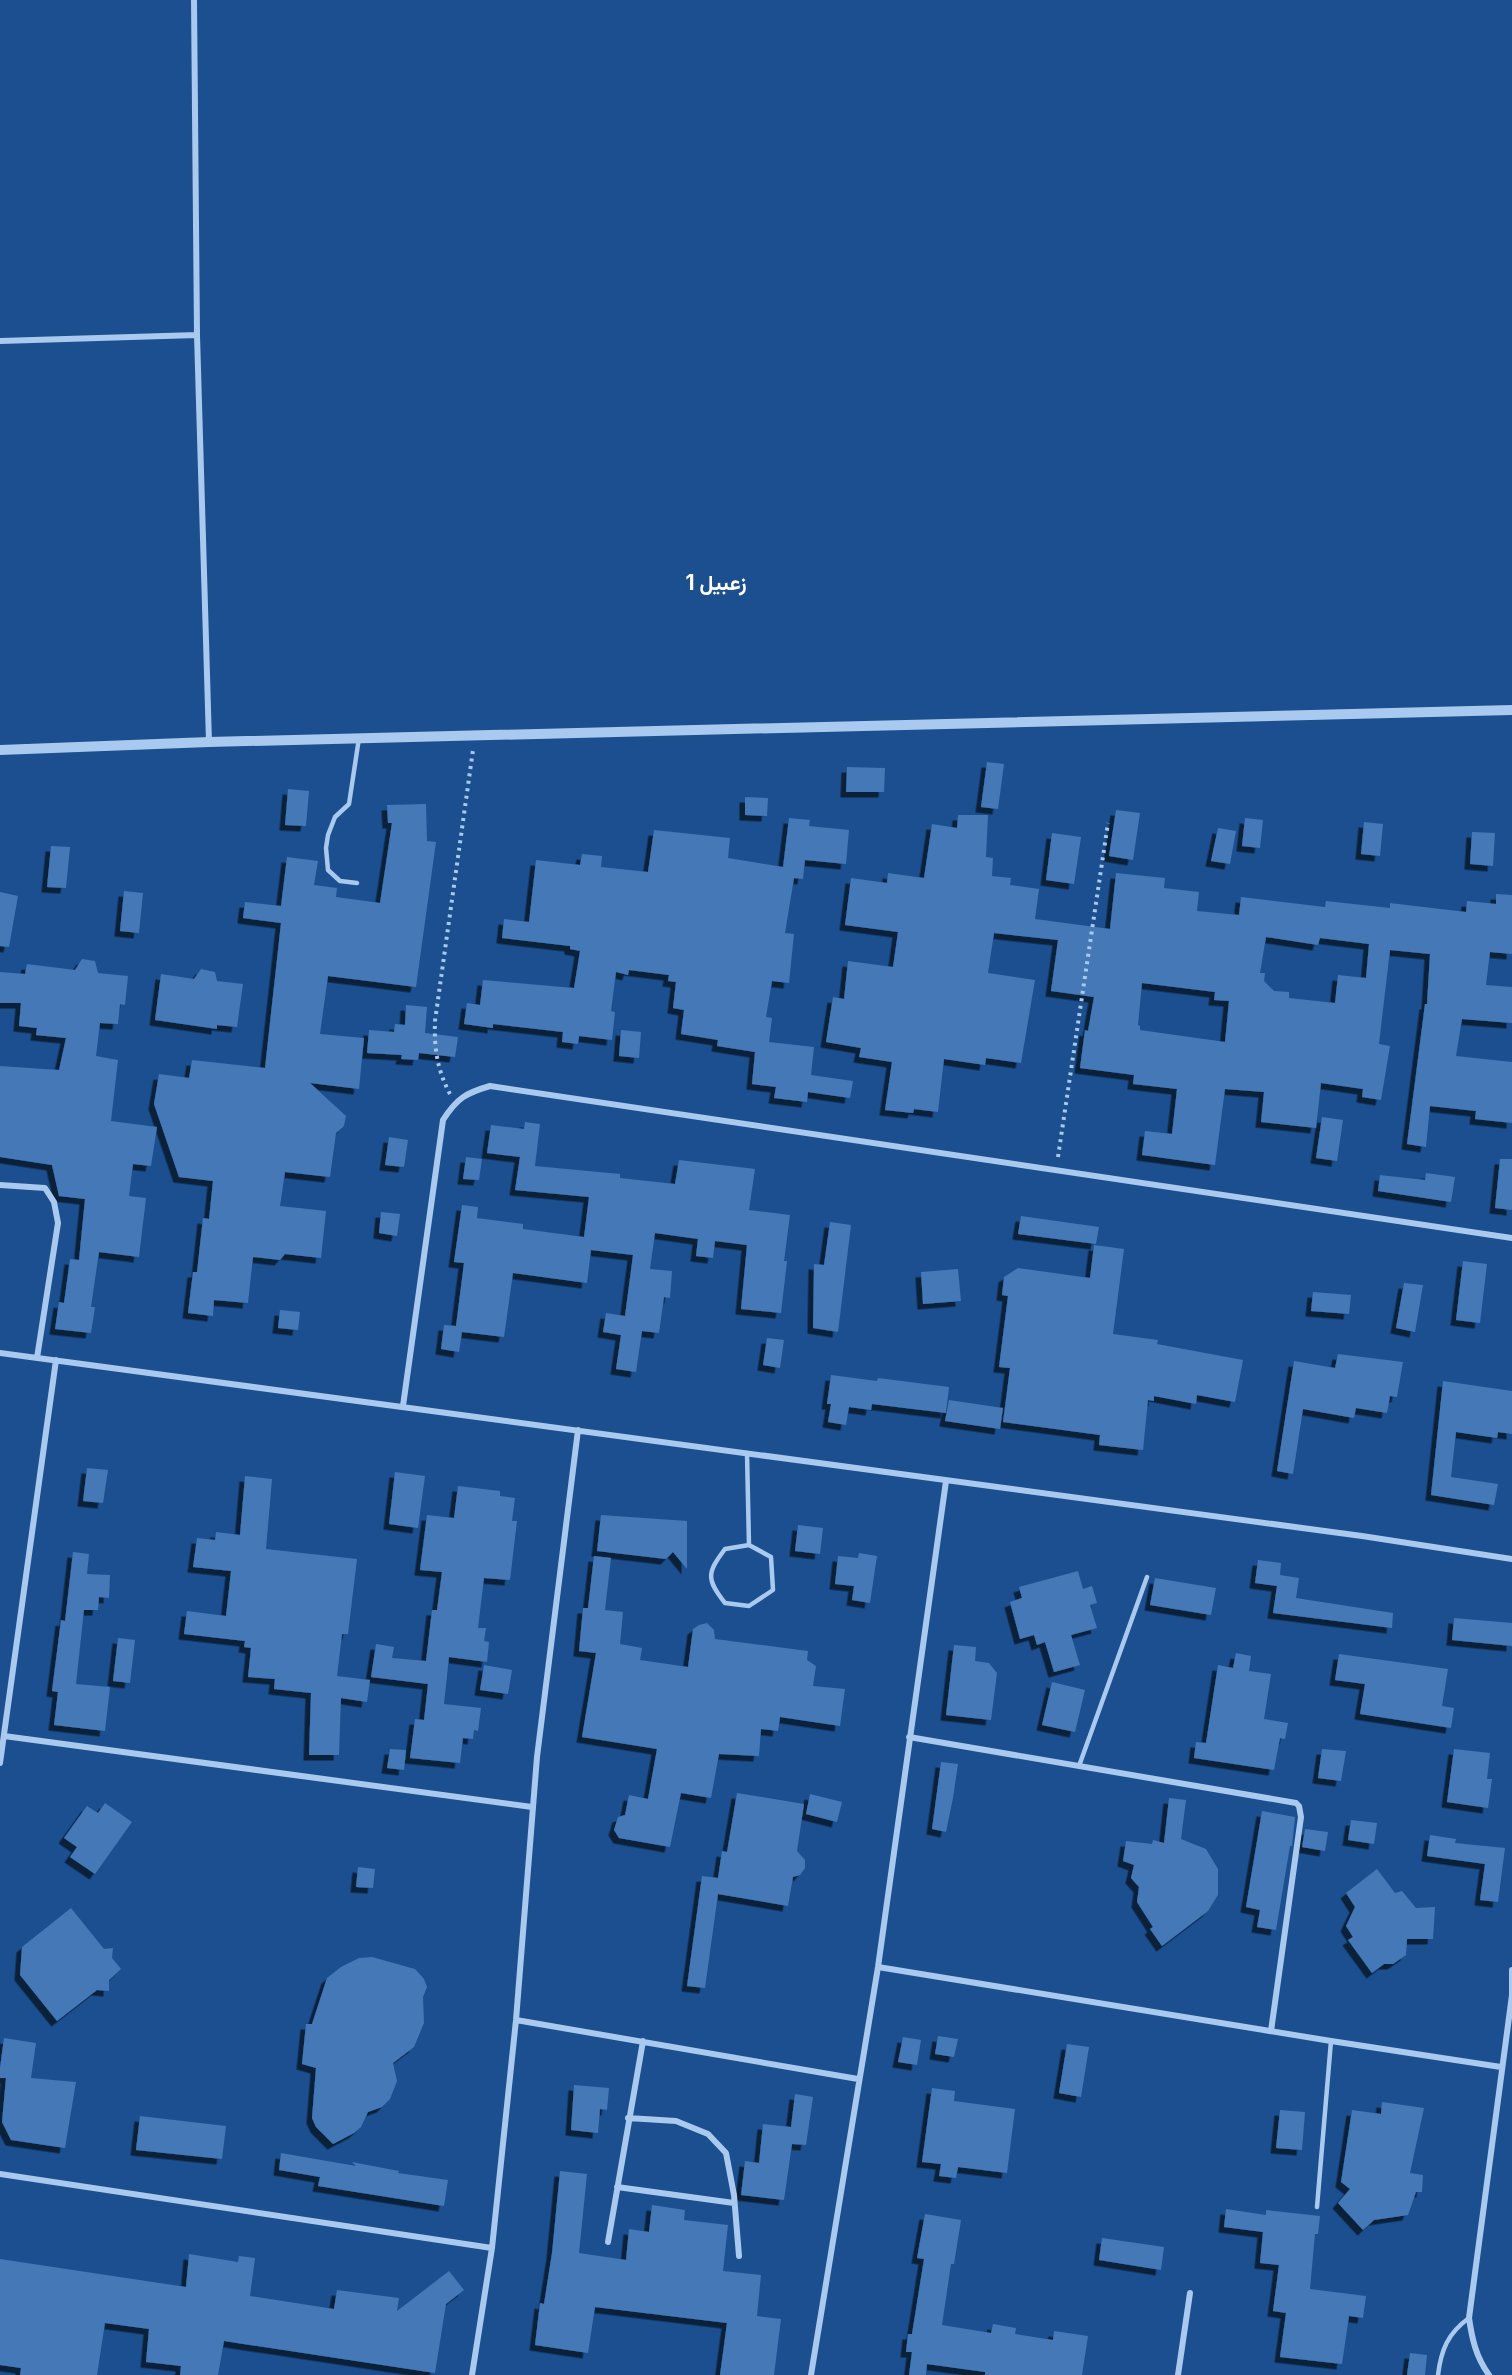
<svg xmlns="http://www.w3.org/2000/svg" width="1512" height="2375" font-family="Inter,Vazirmatn,sans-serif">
  <defs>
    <filter id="shadow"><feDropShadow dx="-5.5" dy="5.5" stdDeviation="0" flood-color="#0009"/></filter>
  </defs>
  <rect width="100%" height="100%" fill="#1b4f8f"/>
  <!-- building -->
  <path fill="#4478b7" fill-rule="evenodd" filter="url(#shadow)" d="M987 762 1004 764 998 809 981 807Z
    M847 767 885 768 884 792H846Z
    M288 789 309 791 306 826 285 825Z
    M745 797 768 798 767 816 745 815Z
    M426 804 427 841 436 842 416 987 328 976 320 1034 364 1038 359 1089 310 1083 346 1116 344 1126 336 1133 330 1177 285 1172 280 1206 326 1211 321 1258 285 1254 280 1260 253 1257 248 1303 214 1300 213 1316 188 1313 193 1272H197L203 1218 209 1219 213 1181 179 1177 154 1104 159 1074 189 1078 192 1060 265 1068 281 923 243 918 245 902 281 906 287 857 318 861 314 885 337 888 336 897 380 903 392 823H388L387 805Z
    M1116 810 1140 813 1133 860 1109 856Z
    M958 815H988L986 857 993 858 992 876 1011 878 1010 885 1039 889 1035 919 1110 929 1116 873 1165 878 1164 888 1199 892 1197 911 1239 915 1241 897 1325 907 1326 901 1390 908V903L1466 912 1467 901 1496 904V894L1512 895V954L1490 952 1486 985 1512 987V1023L1462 1019 1456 1056 1512 1062V1123L1475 1119 1476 1111 1430 1106 1426 1147 1407 1144 1425 1004H1427L1430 954 1390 950 1379 1044 1390 1046 1381 1100 1362 1097 1363 1089 1321 1083 1316 1128 1261 1122 1264 1092 1225 1089 1215 1165 1142 1155 1145 1131 1172 1134 1177 1089 1133 1084 1134 1075 1080 1068 1085 1030 1088 1031 1094 997 1051 991 1058 940 994 933 988 973 1035 980 1021 1063 986 1058 985 1065 944 1059 938 1112 914 1109 913 1113 885 1110 892 1062 859 1057 861 1048 826 1042 833 997 844 999 848 961 893 967 898 932 845 925 851 878 887 883 888 873 924 878 932 824 957 828ZM1266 937 1318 945 1320 938 1369 944 1366 978 1338 975 1335 1003 1289 998V992L1274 991 1264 981 1265 973H1260ZM1142 983 1215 992 1214 1000 1229 1001 1225 1042 1140 1030V1026L1138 1025Z
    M789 818 810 820 809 826 849 830 846 864 805 860 803 879 794 878 785 933 794 934 789 983 772 981 766 1017 772 1018 769 1042 814 1047 811 1075 853 1081 850 1098 808 1092 807 1102 774 1098 776 1087 752 1084 755 1052 717 1046 718 1040 681 1034 684 1010 673 1008 676 982 668 981 669 975 629 970 628 975 616 972 611 1011 615 1012 612 1040 579 1036 578 1044 562 1042 563 1032 493 1024V1028L464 1024 467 1003 480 1005 483 980 574 988 580 951 570 949V946L502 938 504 919 529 922 536 860 580 865 582 854 602 856 601 867 648 872 654 830 730 838 728 858 783 867Z
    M1245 818 1263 820 1260 848 1242 846Z
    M1364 822 1383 824 1380 856 1361 854Z
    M1218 828 1236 831 1230 864 1211 861Z
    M1472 832 1495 833 1493 866 1470 864Z
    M1052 833 1081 837 1074 884 1046 880Z
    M51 846 70 847 66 888 47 887Z
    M124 891 143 893 139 933 120 931Z
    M0 892 18 896 9 947 0 946Z
    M82 959 95 961 98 973 128 976 125 1005 120 1004 118 1024 100 1023 96 1056 118 1060 111 1121 157 1127 151 1166 133 1164 129 1196 146 1198 139 1257 99 1252 91 1307H95L91 1333 55 1329 59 1302 64 1303 70 1259 79 1260 85 1199 59 1196 52 1165 0 1157V1066L59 1070 66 1038 36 1035 37 1028 19 1026 21 1003H0V972L25 974 27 964 75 970Z
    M201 969 215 972 217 981 243 984 237 1027 217 1025V1029L155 1020 161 974 194 979Z
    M406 1005 427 1007 425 1033 458 1037 455 1057 419 1053 418 1060 401 1059 402 1055 367 1053 369 1030 394 1032 395 1024 405 1025Z
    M621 1030 641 1032 639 1058 619 1056Z
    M1322 1117 1343 1120 1337 1161 1316 1158Z
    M525 1122 540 1124 535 1166 620 1174V1178L675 1184 679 1160 755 1169 749 1210 790 1215 784 1261H787L781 1313 741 1309 747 1245 715 1241 713 1258 696 1256 698 1239 655 1233 650 1269 672 1271 670 1298 664 1297 659 1333 642 1331 636 1372 616 1369 621 1335 603 1332 606 1313 625 1316 633 1255 591 1250 587 1283 513 1273 504 1337 462 1332 459 1352 441 1349 444 1325 456 1326 464 1263 454 1262 462 1205 478 1207 477 1218 523 1224V1229L584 1237 589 1197 515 1190 520 1157 487 1153 491 1125 524 1129Z
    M389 1137 408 1140 404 1167 385 1165Z
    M466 1157 482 1159 479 1180 463 1179Z
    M1500 1159H1512V1210L1495 1208Z
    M1426 1173 1455 1177 1451 1202 1378 1191 1380 1175 1425 1180Z
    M381 1212 400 1214 397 1236 379 1233Z
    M1021 1216 1099 1227 1096 1244 1018 1234Z
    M830 1222 851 1225 838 1332 813 1328 814 1264 824 1265Z
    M1094 1245 1124 1249 1113 1334 1158 1340 1157 1344 1243 1360 1235 1402 1197 1395 1196 1404 1154 1396V1401L1148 1400 1143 1450 1099 1445 1100 1435 1003 1422 1010 1368 999 1367 1008 1296 1002 1295 1004 1277 1018 1268 1090 1278Z
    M1463 1261 1487 1264 1480 1323 1456 1320Z
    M958 1269 961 1301 923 1304 921 1272Z
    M1404 1283 1423 1285 1415 1332 1396 1328Z
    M1313 1292 1351 1295 1349 1314 1311 1311Z
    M280 1310 300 1312 298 1330 278 1328Z
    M767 1338 784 1340 780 1368 763 1365Z
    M1338 1354 1403 1362 1397 1397 1390 1396 1387 1413 1356 1408 1354 1418 1303 1409 1293 1474 1277 1471 1294 1361 1335 1368Z
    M831 1375 877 1381 878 1378 949 1387 946 1413 872 1404 871 1410 849 1407 846 1425 828 1422 831 1404H827Z
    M1443 1381 1512 1391V1434L1498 1432 1497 1438 1456 1432 1451 1477 1498 1484 1494 1505 1431 1495Z
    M949 1400 1003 1408 1000 1429 945 1421Z
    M87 1468 108 1470 103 1503 83 1501Z
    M395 1472 425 1476 418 1528 389 1524Z
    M245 1476 272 1479 266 1549 357 1559 348 1634H342L337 1676 370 1680 367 1702 341 1698 339 1755H309L311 1693 274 1689 275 1679 248 1677 251 1648 244 1647 245 1641 184 1634 187 1611 226 1616 231 1571 193 1567 197 1538 215 1540 216 1532 240 1535Z
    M458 1486 500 1491V1496L515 1498 512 1521H517L510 1580 484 1578 478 1628H486L484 1641 489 1642 487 1662 449 1657 444 1704 481 1708 478 1731 474 1730 473 1739 463 1738 460 1763 410 1758 415 1719 424 1720 428 1684 371 1677 376 1644 394 1647 392 1658 426 1661 432 1610H437L442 1572 420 1570 427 1515 454 1518Z
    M601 1515 687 1521V1569L673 1552 666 1559 597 1551Z
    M798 1525 823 1528 820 1554 795 1551Z
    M73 1552 89 1554 87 1574 110 1575 109 1598 99 1597 98 1610H84L76 1684 110 1687 105 1731 54 1725 58 1692 52 1691 55 1667 61 1620 65 1621Z
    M859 1553 877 1556 870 1603 852 1600 854 1586 835 1584 838 1556 858 1558Z
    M594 1556 611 1558 605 1610 623 1612 620 1644 642 1648 640 1660 688 1667 693 1629 699 1625 707 1623 714 1630 715 1639 808 1651 807 1660 816 1666 813 1686 845 1689 840 1726 780 1717 778 1731 761 1729 759 1756 719 1754 711 1798 681 1793 670 1847 619 1838 614 1830 618 1817 625 1815 629 1795 648 1799 657 1749 582 1737 596 1653 579 1651 583 1608H588Z
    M1258 1560 1281 1563 1280 1575 1299 1578 1296 1598 1393 1613 1392 1628 1273 1613 1277 1586 1255 1583Z
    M1078 1571 1083 1589 1092 1586 1097 1603 1090 1605 1097 1628 1071 1635 1080 1665 1054 1672 1045 1642 1037 1645 1034 1635 1020 1639 1010 1602 1022 1598 1019 1587Z
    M1155 1578 1216 1588 1211 1615 1150 1605Z
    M1454 1618 1512 1623V1646L1452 1640Z
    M118 1638 135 1640 130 1683 113 1681Z
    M954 1645 976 1647 975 1661 989 1663 997 1673 991 1720 946 1715Z
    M1236 1653 1251 1656 1249 1671 1271 1674 1264 1719 1288 1723 1285 1739 1280 1738 1274 1770 1194 1758 1196 1742 1206 1743 1218 1665 1233 1668Z
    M1339 1654 1448 1669 1442 1706 1454 1708 1451 1728 1360 1714 1365 1684 1335 1680Z
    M484 1665 512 1670 508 1694 480 1690Z
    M1052 1682 1085 1690 1075 1732 1042 1725Z
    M390 1749 406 1750 404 1770 387 1768Z
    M1322 1749 1346 1751 1341 1781 1318 1778Z
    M1454 1749 1490 1753 1487 1779H1492L1488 1808 1447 1802Z
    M941 1762 958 1764 953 1798 946 1832 932 1829Z
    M737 1793 804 1804 797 1851 805 1860V1868L800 1875 793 1877 788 1906 718 1894 705 1988 687 1986 702 1876 718 1878 722 1851 727 1852Z
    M810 1794 842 1802 837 1822 806 1814Z
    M1169 1798 1186 1800 1181 1839 1206 1849 1218 1869V1895L1208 1911 1162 1946 1150 1929 1153 1927 1137 1902 1139 1887 1131 1878 1134 1865 1123 1861 1126 1841 1152 1844 1153 1840 1164 1843Z
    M105 1803 132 1822 95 1874 70 1857 77 1847 64 1838 87 1806 98 1813Z
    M1262 1811 1295 1817 1292 1846H1290L1276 1930 1257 1927 1260 1910 1246 1907Z
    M1351 1820 1377 1823 1374 1844 1348 1840Z
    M1305 1829 1328 1832 1325 1851 1302 1847Z
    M1430 1835 1456 1839 1455 1843 1505 1848 1498 1902 1480 1900 1485 1864 1427 1856Z
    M358 1867 375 1869 373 1888 356 1887Z
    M1377 1869 1395 1893 1402 1891 1416 1908 1435 1907 1433 1939H1407L1406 1955 1393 1964H1384L1372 1973 1348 1940 1353 1937 1346 1926 1355 1907 1346 1893Z
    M71 1908 104 1949 113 1948 112 1958 121 1969 109 1980V1991L97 1990 57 2021 20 1975 22 1947Z
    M372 1957 415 1969 424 1979 427 1987 423 1997 424 2023 414 2047 393 2063 397 2081 390 2099 382 2107 368 2112 361 2127 354 2133 333 2144 316 2127 312 2118 316 2068 302 2064 306 2024H312L327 1978 341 1967 359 1958Z
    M938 2036 958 2039 954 2057 935 2054Z
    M903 2037 921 2040 917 2065 898 2062Z
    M4 2038 36 2043 31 2078 76 2082 65 2148 11 2140 2 2122 6 2078H0V2068Z
    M1067 2044 1089 2047 1081 2097 1059 2093Z
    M574 2085 609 2088 607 2110 600 2109 598 2133 571 2130Z
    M932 2088 955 2091 954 2101 1015 2109 1007 2173 958 2167 956 2178 939 2176 941 2164 922 2162Z
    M795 2094 813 2097 806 2145 792 2144 784 2200 741 2195 745 2161 759 2163 763 2124 791 2127Z
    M1382 2102 1424 2108 1410 2173 1423 2175 1422 2192H1416L1408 2215 1374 2220 1363 2230 1338 2203 1350 2189 1341 2182 1352 2110 1381 2114Z
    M1280 2110 1305 2112 1302 2150 1276 2148Z
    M140 2116 226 2126 222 2159 136 2150Z
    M281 2153 356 2166 352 2162 399 2171 398 2173 448 2180 444 2206 318 2186 320 2177 279 2170Z
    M560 2171 587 2174 579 2253 626 2260 629 2229 649 2232 652 2205 685 2210 684 2220 728 2225 723 2271 761 2275 757 2316 781 2319 774 2375H720L727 2323 595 2307 588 2353 535 2345 540 2303 544 2304 552 2253Z
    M1226 2209 1266 2215V2210L1320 2216 1318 2234H1315L1310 2289 1366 2296 1363 2318 1349 2316 1342 2364 1280 2357 1286 2313 1273 2311 1279 2265 1260 2263 1263 2232 1224 2227Z
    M925 2214 961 2220 954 2264H951L942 2325 991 2333 993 2324 1016 2328 1015 2334 1053 2340 1054 2331 1088 2336 1082 2375H985V2372L927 2364 926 2375H909L912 2352H906L908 2334H912L924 2259 917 2258Z
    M1102 2238 1164 2247 1161 2270 1099 2260Z
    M189 2254 238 2262 239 2256 255 2258 250 2296 334 2309 337 2290 399 2298 397 2311 449 2271 464 2290 446 2304 435 2373 224 2341 218 2375H180L181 2366 146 2362 149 2329 105 2323 97 2375H20L21 2368 0 2365V2259L186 2287Z
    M1410 2353 1427 2355 1425 2375H1407Z"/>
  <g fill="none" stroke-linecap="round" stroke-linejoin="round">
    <!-- path -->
    <path stroke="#a9c9ee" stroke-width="4" stroke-dasharray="3 4.5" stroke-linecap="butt" d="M450 1094C437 1070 434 1047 435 1021L473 750
      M1058 1157 1108 823"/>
    <!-- service -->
    <path stroke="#a9c9ee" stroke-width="4.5" d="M357 883 340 881 328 870 326 848 328 835 335 817 349 804 359 738
      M747 1453 749 1545 725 1549C707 1573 706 1579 725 1603L749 1606 773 1590 771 1557 749 1545
      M1079 1766 1147 1577
      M1317 2207 1331 2041
      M1438 2375C1441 2350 1448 2333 1469 2318"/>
    <!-- minor -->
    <path stroke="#a9c9ee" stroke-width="6" d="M194 0 197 335 209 742
      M0 341 197 335
      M0 1185 45 1188 54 1202 58 1223 37 1358
      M0 1353 1362 1536 1512 1559
      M403 1406 443 1120C457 1098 466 1093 490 1086L1512 1238
      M4 1736 532 1807
      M909 1737 1296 1803 1299 1806 1301 1817 1271 2031
      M0 1763 56 1360
      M878 1967 1331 2041 1501 2067
      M516 2020 858 2079
      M628 2118 676 2121 708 2134 726 2153 734 2195 739 2256
      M0 2174 492 2248
      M617 2187 734 2203
      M608 2242 643 2041
      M472 2375 492 2248 516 2020 537 1757 578 1430
      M811 2375 878 1967 946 1481
      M1178 2375 1190 2293
      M1489 2375C1476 2357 1472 2339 1469 2318L1512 1995V1970"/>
    <!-- tertiary -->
    <path stroke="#a9c9ee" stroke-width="10" d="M0 750 209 742 1512 710"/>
  </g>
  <g text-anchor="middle" stroke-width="6" stroke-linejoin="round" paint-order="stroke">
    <!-- district labels -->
    <g font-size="21" font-weight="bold" fill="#fff" stroke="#1b4f8f">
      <text x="716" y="590">زعبيل 1</text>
    </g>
  </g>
</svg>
